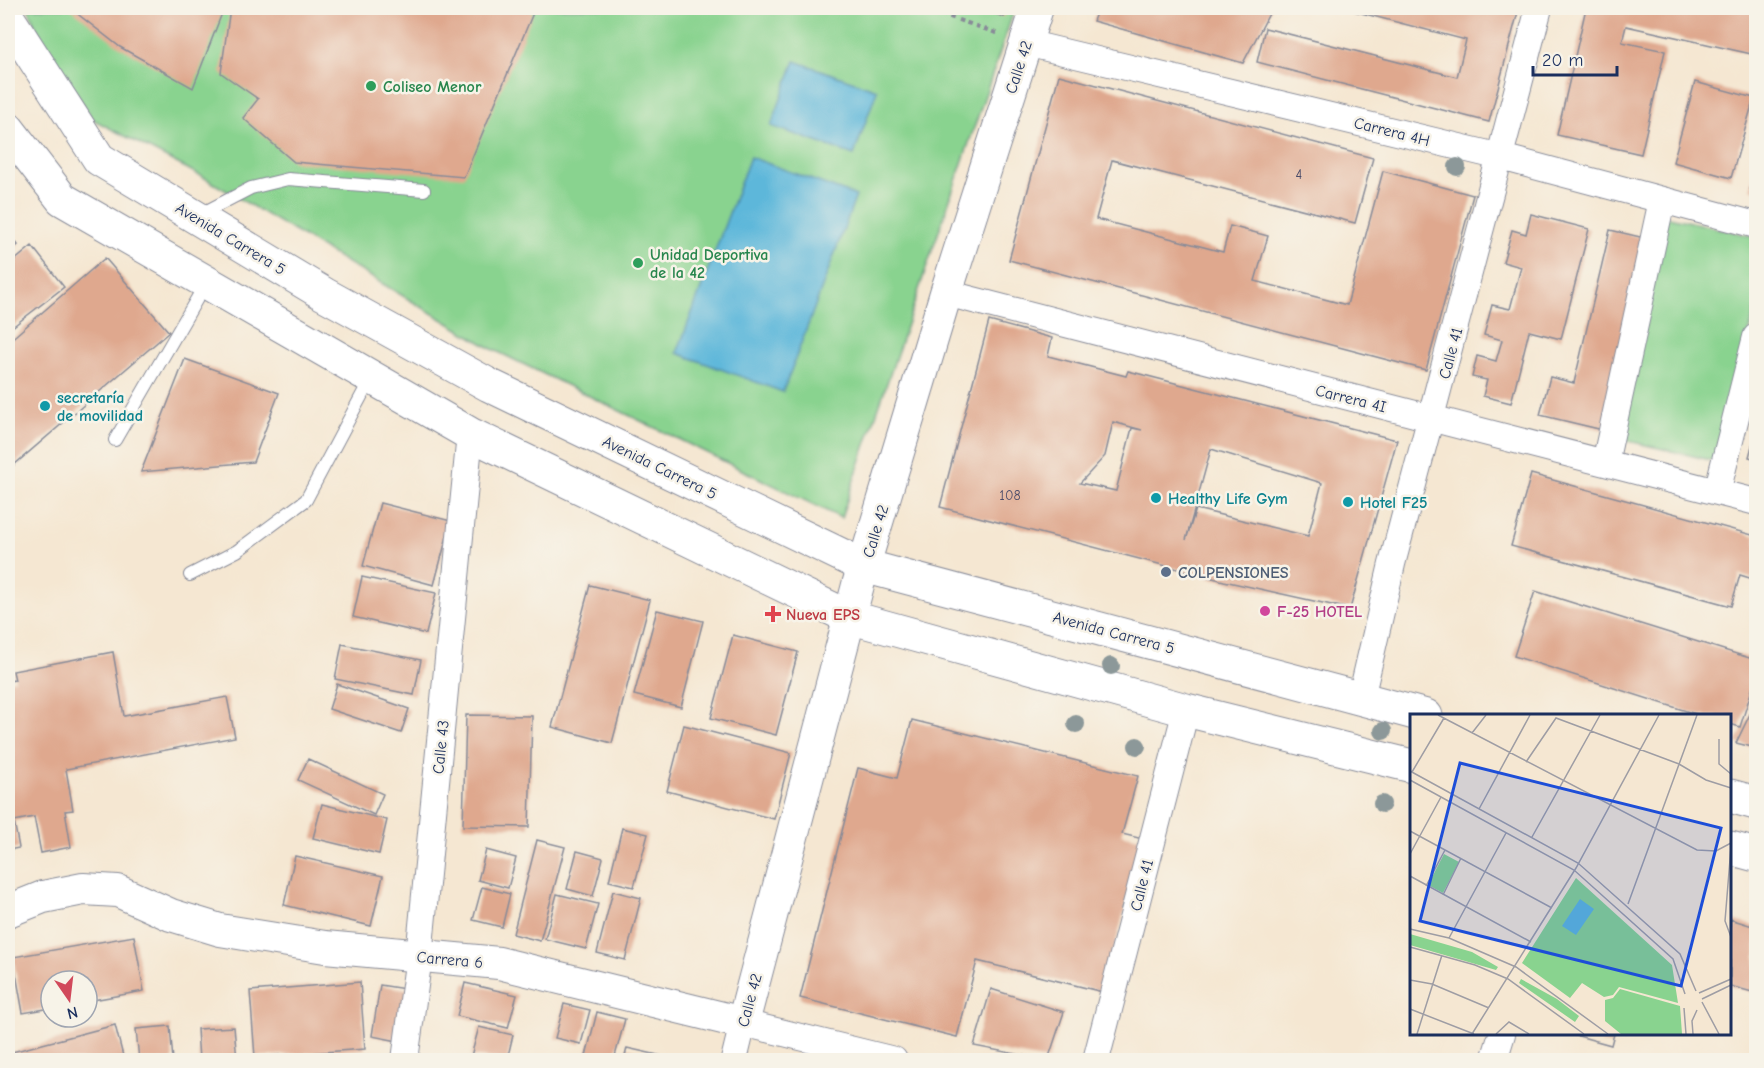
<svg xmlns="http://www.w3.org/2000/svg" width="1764" height="1068" font-family="'Comic Neue',sans-serif">
  <rect width="100%" height="100%" fill="#f7f3e8"/>
  <filter id="ink" filterUnits="userSpaceOnUse"><feTurbulence type="fractalNoise" baseFrequency=".0167" numOctaves="2"/><feDisplacementMap in="SourceGraphic" scale="12" xChannelSelector="R" yChannelSelector="G"/><feConvolveMatrix kernelMatrix="1 2 1 2 8 2 1 2 1" color-interpolation-filters="sRGB"/></filter>
  <filter id="wash" filterUnits="userSpaceOnUse"><feTurbulence type="fractalNoise" baseFrequency=".008" numOctaves="4" result="noise"/><feDisplacementMap in="SourceGraphic" scale="24" xChannelSelector="R" yChannelSelector="G"/><feGaussianBlur stdDeviation="1.35" result="paint"/><feColorMatrix in="noise" values="0 0 0 0 0 0 0 0 0 0 0 0 0 0 0 0 0 1.4 0 .05"/><feComposite in="paint" operator="in"/></filter>
  <g filter="url(#wash)">
    <rect width="100%" height="100%" fill="#f5e7d2"/>
    <!-- green -->
    <path fill="#89d38f" stroke="#528176" stroke-width="1.5" d="M28 8H1015L841 518 492 349 205 178 92 119 37 29Z
      M1665 216 1756 237V304L1719 462 1611 437Z"/>
    <!-- water -->
    <path fill="#5db7da" stroke="#3c739c" stroke-width="1.5" d="M795 61 877 90 854 155 771 126Z
      M750 157 856 196 783 392 677 353Z"/>
    <g id="blocks">
      <!-- building -->
      <path fill="#dfa88e" fill-rule="evenodd" d="M70 8H224L193 88 120 47Z
        M230 8H526L533 13 464 177 294 162 243 118 258 99 221 73Z
        M976 8H1008L1004 17Z
        M1098 8H1272L1243 63 1093 21Z
        M1342 8H1519L1489 122 1257 62 1265 28 1457 77 1466 40Z
        M1586 8H1756V55L1626 26 1622 42 1665 51 1641 154 1557 135Z
        M1059 75 1373 158 1355 223 1112 160 1096 219 1223 252 1230 226 1268 236 1255 281 1347 305 1383 171 1473 195 1426 370 1009 260Z
        M1695 82 1754 98 1731 178 1673 162Z
        M1756 168V191L1750 189Z
        M1531 214 1589 229 1561 339 1529 331 1511 403 1483 396 1487 380 1472 377 1477 356 1496 361 1502 340 1484 335 1492 305 1510 309 1521 267 1503 262 1512 230 1526 234Z
        M1610 230 1649 239 1603 430 1540 415 1550 377 1574 383Z
        M8 231 18 245 8 253Z
        M32 246 64 287 11 328 8 324V266Z
        M105 258 169 332 8 470V342Z
        M989 321 1052 338 1048 356 1126 376 1128 371 1397 440 1350 609 1224 581 940 507ZM1113 422 1142 430 1132 428 1116 491 1080 483 1105 456ZM1211 449 1322 483 1308 536 1196 509 1186 540Z
        M185 359 279 393 253 462 141 472Z
        M1756 431V459L1749 457Z
        M1531 474 1756 536V580L1740 575 1731 606 1511 546Z
        M380 503 451 521 434 585 363 566Z
        M362 577 436 593 426 634 353 617Z
        M590 585 650 600 612 743 552 727Z
        M1535 591 1756 660V677L1740 727 1730 724V716H1702L1514 656Z
        M657 610 703 621 681 707 634 695Z
        M733 635 798 652 776 735 711 718Z
        M342 644 421 660 414 695 335 679Z
        M113 652 124 716 227 697 235 737 66 769 73 810 65 811 71 847 41 853 34 817 14 821 19 848 8 850V753L13 752 8 726V681L15 680 13 671Z
        M337 684 409 709 401 733 329 709Z
        M1754 706 1756 707V748L1736 743Z
        M466 715 532 716 529 827 463 826Z
        M912 720 1138 776 1122 834 1143 839 1103 992 977 961 957 1037 800 998 858 768 897 778Z
        M684 725 791 753 774 819 667 791Z
        M308 759 383 794 374 815 298 780Z
        M322 804 387 820 379 854 313 838Z
        M622 828 648 834 634 887 609 881Z
        M537 840 565 847 540 941 513 934Z
        M486 850 516 858 508 888 478 880Z
        M577 851 603 858 593 896 567 889Z
        M295 856 383 876 371 926 284 905Z
        M482 887 510 894 502 927 473 920Z
        M613 891 641 898 625 960 597 953Z
        M557 894 598 904 586 949 545 939Z
        M1730 919 1756 927V993L1730 986Z
        M134 936 144 991 87 1001V981H51V1008L23 1013 13 957Z
        M360 982 365 1049 255 1057 250 991Z
        M465 983 517 995 508 1028 457 1016Z
        M380 985 412 990 403 1042 372 1036Z
        M991 989 1064 1012 1048 1060 974 1046Z
        M564 1004 590 1010 581 1044 555 1038Z
        M597 1012 625 1019 614 1060H585Z
        M115 1025 124 1060H9L8 1053Z
        M170 1026 173 1060H139L136 1029Z
        M234 1027 237 1060H199L197 1029Z
        M479 1027 513 1035 507 1060 471 1056Z
        M1571 1034H1614L1611 1045Z
        M627 1048 667 1057 666 1060H624Z"/>
    </g>
  </g>
  <g filter="url(#ink)">
    <use href="#blocks" fill-opacity="0" stroke="#888b98" stroke-width="1.5"/>
    <g fill="none" stroke-linecap="round" stroke-linejoin="round">
      <!-- service casing -->
      <g stroke="#888b98" stroke-width="14">
        <path id="service" d="M199 215 251 188 288 179 424 190
          M115 440 206 283
          M190 575 237 551 306 500 371 378"/>
      </g>
      <!-- minor casing -->
      <g stroke="#888b98" stroke-width="28">
        <path id="minor" d="M1026 43 1501 157 1756 225
          M946 293 1756 502
          M1605 463 1662 200
          M1717 492 1756 337
          M1361 698 1392 564 1539 8
          M405 1060 419 956 470 434
          M734 1060 743 1023 894 1060
          M1096 1060 1186 710
          M1494 1060 1502 1034"/>
      </g>
      <!-- tertiary casing -->
      <g stroke="#888b98" stroke-width="34">
        <path id="tertiary" d="M8 911 43 897 83 889 118 891 171 915 220 930 325 947 499 963 743 1023 858 585 946 293 1037 8"/>
      </g>
      <!-- secondary casing -->
      <g stroke="#888b98" stroke-width="35">
        <path id="secondary" d="M8 18 99 159 324 294 489 385 864 566 1426 716
          M8 129 62 199 470 434 849 617 1186 710 1412 766
          M1730 796 1756 803
          M1730 848 1756 855"/>
      </g>
      <!-- path -->
      <path stroke="#888b98" stroke-width="4" stroke-dasharray="4.5 4.5" stroke-linecap="butt" d="M924 8 999 34"/>
      <!-- service -->
      <use href="#service" stroke="#fff" stroke-width="12"/>
      <!-- minor -->
      <use href="#minor" stroke="#fff" stroke-width="26"/>
      <!-- tertiary -->
      <use href="#tertiary" stroke="#fff" stroke-width="32"/>
      <!-- secondary -->
      <use href="#secondary" stroke="#fff" stroke-width="33"/>
    </g>
    <!-- trees -->
    <g fill="#8c9899">
      <circle cx="1457" cy="167" r="9"/>
      <circle cx="1111" cy="666" r="9"/>
      <circle cx="1076" cy="724" r="9"/>
      <circle cx="1383" cy="731" r="9"/>
      <circle cx="1137" cy="746" r="9"/>
      <circle cx="1382" cy="804" r="9"/>
    </g>
  </g>
  <!-- markers -->
  <g fill="#2e9e5b" stroke="#f7f3e8" stroke-width="2">
    <circle cx="371" cy="86" r="6"/>
    <circle cx="638" cy="263" r="6"/>
  </g>
  <g fill="#0f9aa8" stroke="#f7f3e8" stroke-width="2">
    <circle cx="45" cy="406" r="6"/>
    <circle cx="1156" cy="498" r="6"/>
    <circle cx="1348" cy="502" r="6"/>
  </g>
  <circle fill="#5c6f8a" stroke="#f7f3e8" stroke-width="2" cx="1166" cy="572" r="6"/>
  <circle fill="#d1479c" stroke="#f7f3e8" stroke-width="2" cx="1265" cy="611" r="6"/>
  <path fill="#e0444e" stroke="#f7f3e8" stroke-width="2" d="M770 605h6v6h6v6h-6v6h-6v-6h-6v-6h6z"/>
  <g text-anchor="middle" stroke-width="5" stroke-linejoin="round" paint-order="stroke">
    <!-- number labels -->
    <g font-size="14" fill="#4c4d6a">
      <text x="1299" y="179">4</text>
      <text x="1010" y="500">108</text>
    </g>
    <!-- street labels -->
    <g font-size="16" fill="#1b2f5e" stroke="#f7f3e8">
      <text transform="translate(1018 67) rotate(-72)" y="6">Calle 42</text>
      <text transform="translate(1392 131) rotate(14)" y="6">Carrera 4H</text>
      <text transform="translate(231 238) rotate(31)" y="6">Avenida Carrera 5</text>
      <text transform="translate(1450 353) rotate(-75)" y="6">Calle 41</text>
      <text transform="translate(1351 398) rotate(14)" y="6">Carrera 4I</text>
      <text transform="translate(660 467) rotate(26)" y="6">Avenida Carrera 5</text>
      <text transform="translate(875 531) rotate(-73)" y="6">Calle 42</text>
      <text transform="translate(1114 632) rotate(15)" y="6">Avenida Carrera 5</text>
      <text transform="translate(440 747) rotate(-84)" y="6">Calle 43</text>
      <text transform="translate(1141 885) rotate(-76)" y="6">Calle 41</text>
      <text transform="translate(450 959) rotate(5)" y="6">Carrera 6</text>
      <text transform="translate(749 1000) rotate(-75)" y="6">Calle 42</text>
    </g>
    <!-- leisure labels -->
    <g font-size="16" font-weight="bold" fill="#27864d" stroke="#f7f3e8" text-anchor="start">
      <text x="383" y="92">Coliseo Menor</text>
      <text x="650" y="260">Unidad Deportiva<tspan x="650" dy="18">de la 42</tspan></text>
    </g>
    <!-- culture labels -->
    <g font-size="16" font-weight="bold" fill="#0d838f" stroke="#f7f3e8" text-anchor="start">
      <text x="57" y="403">secretaría<tspan x="57" dy="18">de movilidad</tspan></text>
      <text x="1168" y="504">Healthy Life Gym</text>
      <text x="1360" y="508">Hotel F25</text>
    </g>
    <!-- service labels -->
    <g font-size="16" font-weight="bold" fill="#4e5e75" stroke="#f7f3e8" text-anchor="start">
      <text x="1178" y="578">COLPENSIONES</text>
    </g>
    <!-- hotel labels -->
    <g font-size="16" font-weight="bold" fill="#b23c85" stroke="#f7f3e8" text-anchor="start">
      <text x="1277" y="617">F-25 HOTEL</text>
    </g>
    <!-- health labels -->
    <g font-size="16" font-weight="bold" fill="#be3a42" stroke="#f7f3e8" text-anchor="start">
      <text x="786" y="620">Nueva EPS</text>
    </g>
  </g>
  <!-- overview -->
  <g transform="translate(1410 714)">
    <rect width="321" height="321" fill="#f5e7d2"/>
    <path d="M34 140 49 148 33 179 18 171ZM166 164 262 251 268 289 209 273 203 281 194 283 172 269 160 284 112 249ZM0 220 62 238 88 253 86 256 0 231ZM111 265 147 285 169 302 165 308 109 269ZM210 275 270 292 272 320H211L195 307V286L203 284Z" fill="#89d38f"/>
    <path d="M170 185 184 195 166 221 152 212Z" fill="#5db7da"/>
    <path fill="none" stroke="#9e9da4" stroke-width="1.5" d="M28 1 287 136 306 137 321 129M62 19 76 1M309 25V50L321 60M116 48 146 4 269 50 296 66 321 74M0 57 168 149 270 240 286 277M2 58 34 4M0 66 164 156 263 245 275 280M69 95 120 1M0 117 142 194M122 123 190 1M321 133 315 207 321 223M0 140 31 83M0 162 121 228M16 172 35 136M33 181 51 144M218 190 287 1M0 215 39 224 106 253 198 320M39 224 96 119M0 233 65 251 98 265 174 320M0 266 22 270 79 294M289 279 321 265M292 285 321 271M292 288 309 320M274 294 276 320M0 295 64 320M7 320 32 241M62 320 166 154 249 1M86 320 99 308 119 320M283 320 282 307 287 296"/>
    <path fill="#1d4ed8" fill-opacity="0.15" stroke="#1d4ed8" stroke-width="3" d="M50 49 311 114 271 272 10 207Z"/>
    <rect width="321" height="321" fill="none" stroke="#1b2f5e" stroke-width="3"/>
  </g>
  <!-- margin -->
  <rect width="1764" height="1068" fill="none" stroke="#f7f3e8" stroke-width="30"/>
  <!-- north arrow -->
  <g transform="translate(69 999) rotate(166)"><circle r="28" fill="#f7f3e8" stroke="#9fa5b1" stroke-width="1.5"/>
  <path d="M0-4.5L10 22L0 15L-10 22Z" fill="#d1495b"/>
  <text y="-9" font-size="16" font-weight="bold" text-anchor="middle" fill="#1b2f5e">N</text>
  </g>
  <!-- scale -->
  <path d="M1533 66v9h84v-9" fill="none" stroke="#1b2f5e" stroke-width="3"/>
  <text x="1542" y="66" font-size="18" fill="#1b2f5e" stroke="#f7f3e8" stroke-width="4.5" paint-order="stroke">20 m</text>
</svg>
